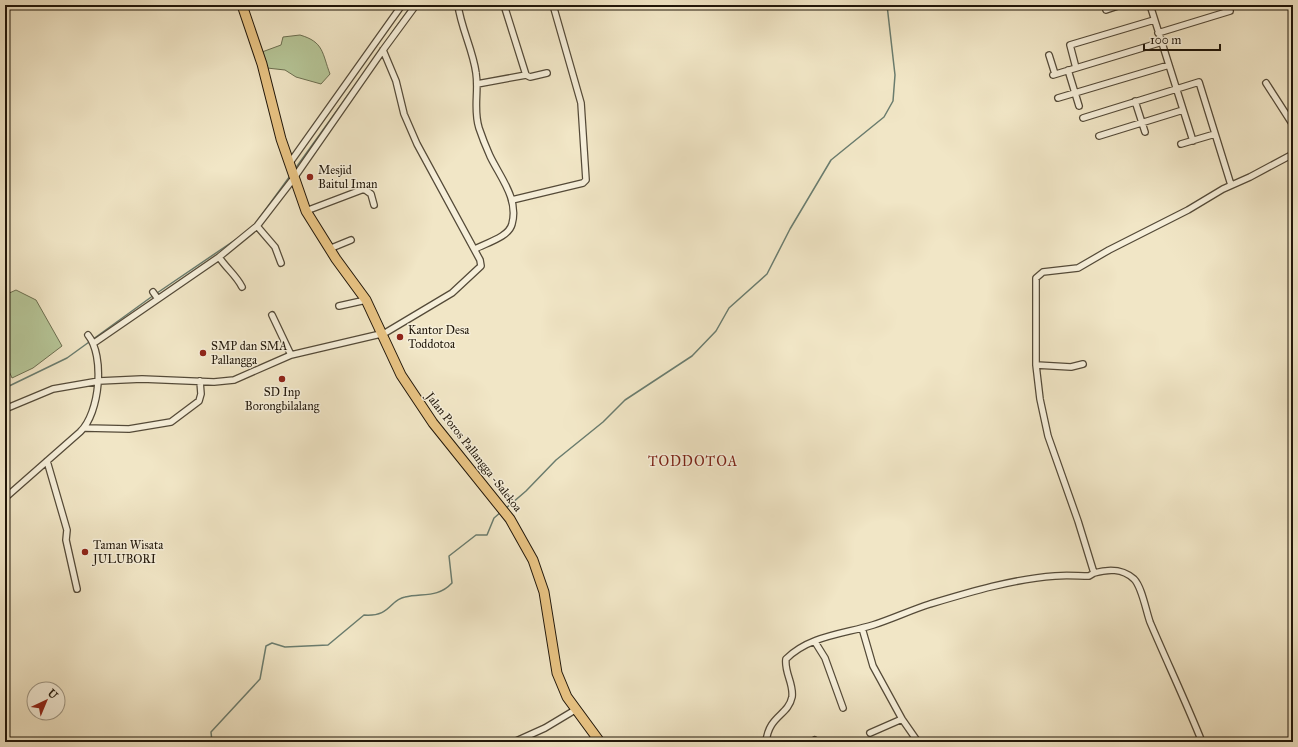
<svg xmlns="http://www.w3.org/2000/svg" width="1298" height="747" font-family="'IM FELL Great Primer',serif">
  <rect width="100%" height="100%" fill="#f1e6c6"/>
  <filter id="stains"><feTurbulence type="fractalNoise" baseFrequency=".005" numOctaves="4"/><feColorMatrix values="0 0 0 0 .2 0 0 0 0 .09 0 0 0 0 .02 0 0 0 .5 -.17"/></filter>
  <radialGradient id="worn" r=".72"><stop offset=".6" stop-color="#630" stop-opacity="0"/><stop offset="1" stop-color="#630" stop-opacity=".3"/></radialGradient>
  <!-- green -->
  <path fill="#b6c698" stroke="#6b6e50" d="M300 35C324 42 322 53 330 74L321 84 296 77 285 70 267 68 262 52 281 45 283 37Z
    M16 290 36 300 62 346 33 368 12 378 5 362V295Z"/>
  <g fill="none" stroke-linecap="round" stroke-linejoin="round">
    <!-- stream -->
    <path stroke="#6a7c6e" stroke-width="1.5" d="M391 34 412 5
      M295 169 361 77
      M258 220 290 176
      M157 293 238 238
      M5 388 67 358 154 295
      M505 509 526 491 556 460 603 422 625 400 692 356 716 331 729 308 767 274 790 229 831 160 884 117 893 101 895 75 887 5
      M212 742 211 732 260 679 266 646 272 643 285 647 328 645 364 615C391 617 389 600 405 597 423 593 438 598 452 583L449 556 476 535H487L494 518 501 512"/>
    <!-- street casing -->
    <g stroke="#544a38" stroke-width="8">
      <path id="street" d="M458 5C461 28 473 50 476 73 479 92 473 109 479 128 482 137 486 147 490 156 500 177 519 199 512 224 509 237 486 243 475 249
        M504 5 526 75 530 77 547 73
        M1150 5 1193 141
        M1106 10 1121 5
        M1158 33 1230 11
        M1049 55 1055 74
        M1076 68 1070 45 1154 20
        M1068 70 1079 106
        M1053 75 1162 42
        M1266 83 1293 125
        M477 84 526 75
        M1058 98 1169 65
        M1135 101 1145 132
        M1083 118 1199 82 1231 185
        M1099 136 1183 110
        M1181 144 1215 134
        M289 164 402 5
        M512 200 583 183 586 180 581 103 553 5
        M306 211 364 189 371 194 374 205
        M257 226 275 247 281 263
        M329 249 351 240
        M219 257C226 268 236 275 242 287
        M153 292 158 299
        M339 306 366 300
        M272 315 291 355
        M94 343 219 257 257 226 294 178 383 50 416 5
        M1036 365 1071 367 1083 364
        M5 409 53 389 99 381 142 379 214 382 234 380 291 355 385 333 452 293 481 266 480 260 417 144 404 114 396 81 383 50
        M85 428 129 429 171 422 199 401 201 394 200 381
        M47 461 67 530 66 540 77 589
        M5 498 80 432C100 413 105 356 88 335
        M1094 573C1108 569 1122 568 1134 579 1142 587 1146 611 1150 622 1167 662 1186 702 1202 742
        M862 628 873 666 902 719 918 742
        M815 642 825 658 843 708
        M870 733 902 719
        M514 742 545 728 575 710
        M766 742C769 715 788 716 792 697 794 684 784 672 786 659 809 636 843 634 873 625 892 619 911 610 930 604 970 592 1013 579 1055 576 1066 575 1078 576 1089 576L1094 573 1078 521 1048 436 1040 399 1036 365V278L1043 272 1078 268 1109 250 1188 210 1223 189 1250 177 1293 154
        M814 742 815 740"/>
    </g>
    <!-- primary casing -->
    <g stroke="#201609" stroke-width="11">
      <path id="primary" d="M242 5 262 64 281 139 306 211 336 259 366 300 401 375 433 423 510 519 533 560 544 592 557 673 567 697 600 742"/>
    </g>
    <!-- street -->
    <use href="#street" stroke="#f6efda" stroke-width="5.5"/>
    <!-- primary -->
    <use href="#primary" stroke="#e8c383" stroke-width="9"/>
  </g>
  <!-- markers -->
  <g fill="#8f2418" stroke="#f6efda" stroke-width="1.5">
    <circle cx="310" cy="177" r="4"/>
    <circle cx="400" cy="337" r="4"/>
    <circle cx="203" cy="353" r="4"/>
    <circle cx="282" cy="379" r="4"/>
    <circle cx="85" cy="552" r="4"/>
  </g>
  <g text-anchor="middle" stroke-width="3" stroke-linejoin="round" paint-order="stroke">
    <!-- poi labels -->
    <g font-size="12" fill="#201609" stroke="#f6efda" text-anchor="start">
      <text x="318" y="174">Mesjid<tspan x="318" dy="14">Baitul Iman</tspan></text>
      <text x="408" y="334">Kantor Desa<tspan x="408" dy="14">Toddotoa</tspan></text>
      <text x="211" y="350">SMP dan SMA<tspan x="211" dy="14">Pallangga</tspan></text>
      <text x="282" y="396" text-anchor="middle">SD Inp<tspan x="282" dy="14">Borongbilalang</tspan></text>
      <text x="93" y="549">Taman Wisata<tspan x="93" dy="14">JULUBORI</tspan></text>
    </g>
    <!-- street labels -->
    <g font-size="12" fill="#201609" stroke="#f6efda">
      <text transform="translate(474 452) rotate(52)" y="4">Jalan Poros Pallangga -Salekoa</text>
    </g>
    <!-- quarter labels -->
    <g font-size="14" letter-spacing="1" fill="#7a1f14" stroke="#f6efda">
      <text x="693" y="466">TODDOTOA</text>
    </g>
  </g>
  <!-- margin -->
  <rect width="1298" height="747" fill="none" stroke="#f1e6c6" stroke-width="20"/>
  <rect x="6" y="6" width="1286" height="735" fill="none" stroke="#201609" stroke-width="2"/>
  <rect x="10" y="10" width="1278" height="727" fill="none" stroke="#201609"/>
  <!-- north arrow -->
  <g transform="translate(46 701) rotate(44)"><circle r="19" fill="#f6efda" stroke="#a09886"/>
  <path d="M0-3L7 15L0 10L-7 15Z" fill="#8f2418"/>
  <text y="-6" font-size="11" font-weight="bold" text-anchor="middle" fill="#201609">U</text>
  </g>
  <!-- scale -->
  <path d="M1144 44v6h76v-6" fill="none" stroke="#201609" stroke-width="2"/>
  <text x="1150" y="44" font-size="12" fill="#201609" stroke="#f6efda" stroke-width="3" paint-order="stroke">100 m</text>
  <rect width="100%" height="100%" filter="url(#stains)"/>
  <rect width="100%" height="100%" fill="url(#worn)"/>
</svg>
